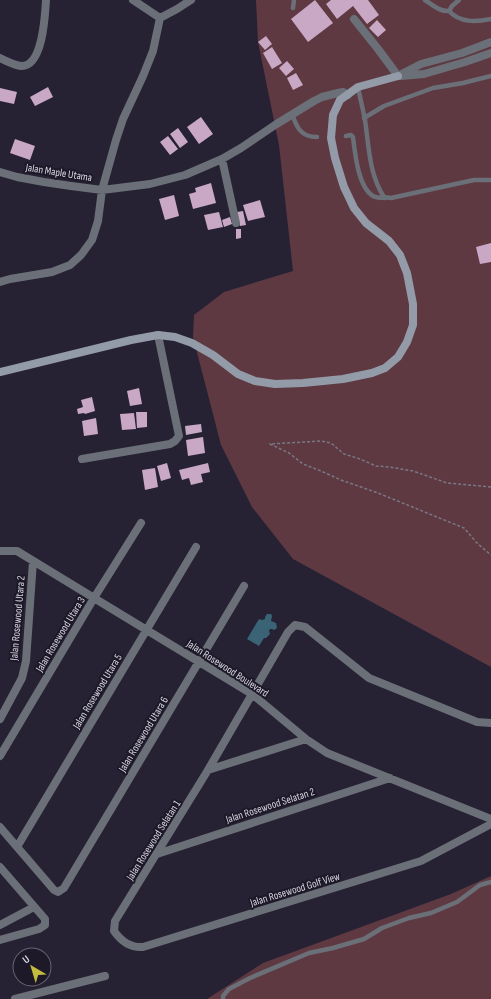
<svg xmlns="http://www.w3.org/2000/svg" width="491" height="999" font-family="'Sofia Sans Condensed',sans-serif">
  <rect width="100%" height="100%" fill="#262233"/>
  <!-- green -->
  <path fill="#5e3942" d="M256 0H491V667L293 559 252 507 221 445 193 337 194 315 224 292 293 271 279 145 258 42Z
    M491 876V999H207L263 963 451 894Z"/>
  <!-- water -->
  <path fill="#3a6476" d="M267 614H271L272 616 271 621 276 623 277 628 274 630 272 629H270L269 631 270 634 266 638H264L259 646 247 639 259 619 262 620 265 619V617Z"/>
  <!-- building -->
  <path fill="#c9a8c5" d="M315 0 333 23 308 42 291 19Z
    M331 0H368L379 15 367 24 353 6 337 19 326 4Z
    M377 20 386 30 378 37 369 28Z
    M266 36 272 44 265 50 258 42Z
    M272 47 282 63 272 69 263 53Z
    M287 61 294 69 286 76 279 68Z
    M296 73 303 85 293 90 287 78Z
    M48 87 53 97 35 106 30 97Z
    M0 88 17 92 14 104 0 101Z
    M201 117 213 134 199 144 187 127Z
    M178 128 188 142 180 148 170 134Z
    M168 136 178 149 170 155 160 142Z
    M15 139 35 146 30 160 10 153Z
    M211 183 216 203 193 209 189 194 196 192 195 188Z
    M174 195 179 216 165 220 159 199Z
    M260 200 265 217 248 221 243 205Z
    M243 211 246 225 240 226 237 212Z
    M219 212 223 227 208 230 204 215Z
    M230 217 232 224 224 227 222 220Z
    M236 229H241V238L236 239Z
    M491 243V262L480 264 476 247Z
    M139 388 142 404 130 406 127 391Z
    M92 397 95 411 85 414 84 413 78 414 77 409 83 407 81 400Z
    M136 412H147V427L137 428Z
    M134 413 136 429 122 430 120 414Z
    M96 418 98 434 84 436 82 421Z
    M201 424 202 432 186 435 185 426Z
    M203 437 205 453 188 456 186 440Z
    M167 463 171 478 161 481 157 466Z
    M208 463 210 472 201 474 203 482 191 485 189 478 182 480 179 470Z
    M155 468 158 487 145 490 142 470Z"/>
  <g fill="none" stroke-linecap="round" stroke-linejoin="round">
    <!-- path -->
    <path stroke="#7a7785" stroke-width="1.5" stroke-dasharray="3 2" stroke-linecap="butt" d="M491 487 447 483 413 471 389 467 376 466 360 459 344 454 331 443 321 441 270 444 289 453 303 464 321 471 341 480 378 493 464 528 477 543 491 555"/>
    <!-- lane -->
    <path stroke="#6b7078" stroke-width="4.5" d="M425 0C433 5 440 12 449 11
      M459 0 452 6 449 11C460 23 476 22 491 19
      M293 8 294 0
      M358 87C360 98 363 109 365 120 369 147 369 174 384 197L391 198 474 180H491
      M292 114C297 128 301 137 317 137
      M364 118 384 106 433 88 463 83 491 76
      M346 136 351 135 353 137C355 153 358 187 373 196 377 198 381 198 385 198
      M223 999V996L229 989 250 978 309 953 333 948 364 939 382 928 409 918 431 913 457 902 480 885 491 882"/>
    <!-- street -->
    <path stroke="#6b7078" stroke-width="8" d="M133 0 160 18
      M354 19 378 49 398 76
      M0 58C6 61 14 65 21 66 43 67 45 15 46 0
      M398 76 421 64 462 53 491 42
      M401 76 424 74 465 62 491 53
      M222 159 236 223
      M0 172 17 177 44 182 71 186 102 190 150 184 185 175 222 159 241 148 275 125 314 101 322 97 338 93 343 92 348 95
      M0 282 10 279 52 272 70 265 81 255 92 240 98 221 102 190 116 140 123 119 143 76 153 51 160 18 177 9 191 0
      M82 459 170 444 175 441 179 436 158 335
      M0 551H17L94 598 252 694 306 739 327 753 491 819
      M0 719 22 678 26 661 33 561
      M491 723 477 722 369 678 305 627 295 625 288 632 208 770 115 921 114 931C121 941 130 948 143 947L421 861 491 824
      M0 756 94 598 141 523
      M208 770 306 739
      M0 827 54 890 58 892 64 888 244 586
      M17 847 196 547
      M157 854 390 778
      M0 867 45 919V925L39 929 0 940
      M0 925 34 907
      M15 999 105 976"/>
    <!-- secondary -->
    <path stroke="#939ba8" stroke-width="8" d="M0 372 131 340 158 335 175 337 192 343 213 355 238 374 255 381 275 384 303 383 343 379 372 373 385 368 398 357 407 342 413 325V304L407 273 400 255 389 241 366 223 354 208 344 187 335 158 331 138 333 115 340 100 358 87 398 76"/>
  </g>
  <g text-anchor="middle" stroke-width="4" stroke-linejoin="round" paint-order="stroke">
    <!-- street labels -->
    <g font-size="11" fill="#d6d4df" stroke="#1d1929">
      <text transform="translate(59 172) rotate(9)" y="4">Jalan Maple Utama</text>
      <text transform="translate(17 618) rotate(-85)" y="4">Jalan Rosewood Utara 2</text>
      <text transform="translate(60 634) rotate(-59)" y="4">Jalan Rosewood Utara 3</text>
      <text transform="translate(228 668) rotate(33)" y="4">Jalan Rosewood Boulevard</text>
      <text transform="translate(97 691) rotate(-59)" y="4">Jalan Rosewood Utara 5</text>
      <text transform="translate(143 734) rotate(-59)" y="4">Jalan Rosewood Utara 6</text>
      <text transform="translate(270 805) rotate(-18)" y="4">Jalan Rosewood Selatan 2</text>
      <text transform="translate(153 840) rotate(-58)" y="4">Jalan Rosewood Selatan 1</text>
      <text transform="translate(295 889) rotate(-17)" y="4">Jalan Rosewood Golf View</text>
    </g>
  </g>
  <!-- north arrow -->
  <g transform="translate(32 967) rotate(322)"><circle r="19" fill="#1d1929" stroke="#676472"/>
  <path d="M0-3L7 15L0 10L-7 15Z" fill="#c5bc3d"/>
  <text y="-6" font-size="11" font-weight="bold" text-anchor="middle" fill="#d6d4df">U</text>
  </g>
</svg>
